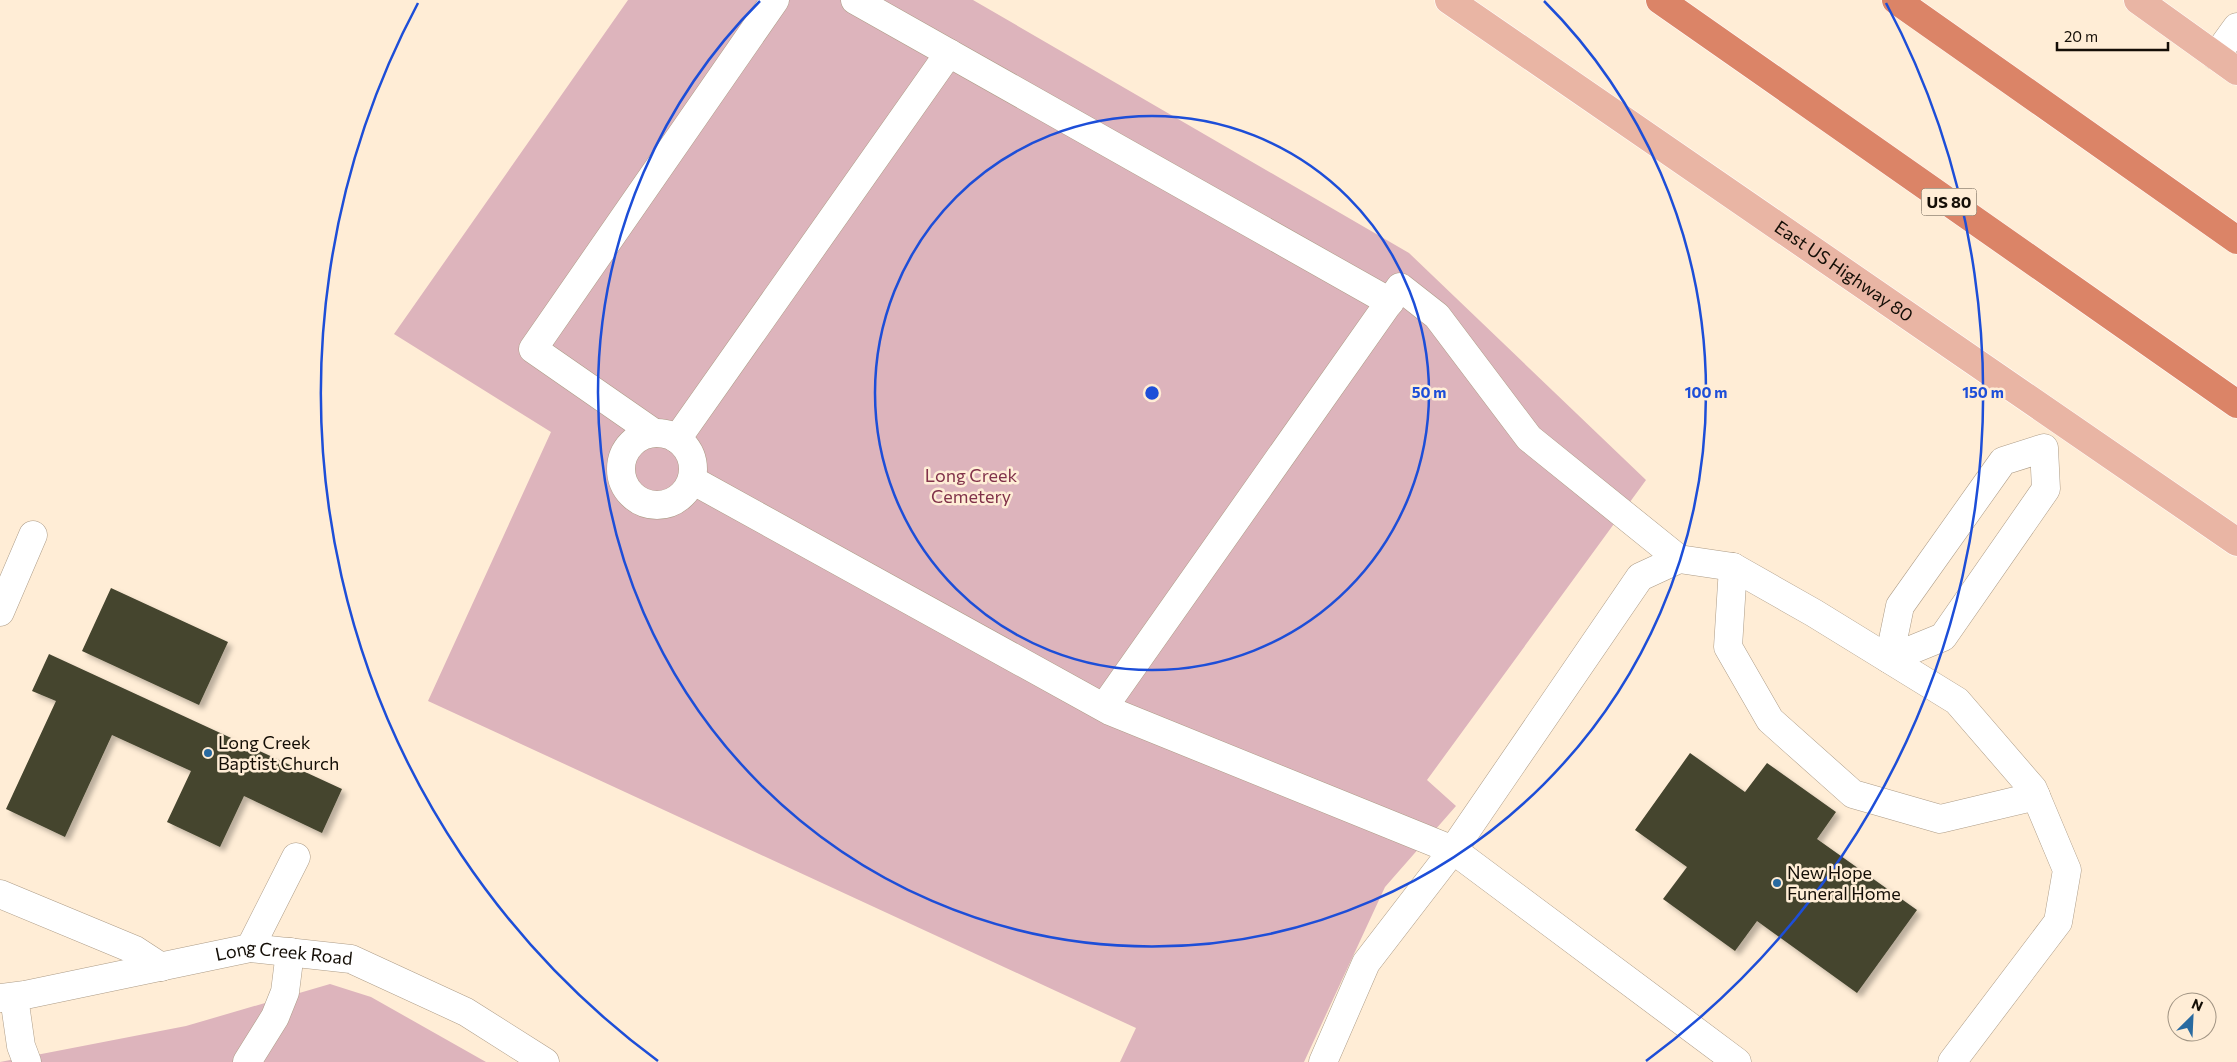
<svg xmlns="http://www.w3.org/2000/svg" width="2237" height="1062" font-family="Commissioner,sans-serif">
  <defs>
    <filter id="shadow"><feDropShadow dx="4.5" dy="4.5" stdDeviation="2.5" flood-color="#0004"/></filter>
  </defs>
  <rect width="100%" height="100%" fill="#ffedd6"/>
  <!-- green -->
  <path fill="#ddb4bc" d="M628 0H973L1409 253 1646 480 1427 780 1456 806 1385 887 1304 1062H1120L1136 1028 428 701 551 432 394 334Z
    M330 984 371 997 486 1062H0L186 1026Z"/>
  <!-- building -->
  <path fill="#44442e" filter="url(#shadow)" d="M111 588 228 642 199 705 82 651Z
    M49 654 342 789 322 833 244 796 220 847 167 822 191 771 112 735 65 837 6 809 56 701 32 691Z
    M1690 753 1745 792 1767 763 1836 812 1817 839 1917 910 1857 993 1757 921 1735 951 1663 899 1687 867 1635 830Z"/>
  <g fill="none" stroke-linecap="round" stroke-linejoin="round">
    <!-- minor casing -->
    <g stroke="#ad9c87" stroke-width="29">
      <g id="minor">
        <path d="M855 0 1390 302"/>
        <path d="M2216 56 2237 27"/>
        <path d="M654 433 533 349 775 0"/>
        <circle cx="657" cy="469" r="36"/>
        <path d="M677 439 949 53"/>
        <path d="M2044 448 2046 489 1943 637 1889 659 1900 606 2003 461Z"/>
        <path d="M692 480 1110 711 1453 850 1737 1062"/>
        <path d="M1733 567 1728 647 1770 720 1853 794 1940 819 2036 796"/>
        <path d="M0 612 33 535"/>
        <path d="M1104 707 1400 287 1437 316 1529 438 1679 559"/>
        <path d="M0 894 135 950 161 967"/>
        <path d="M250 948 296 857"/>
        <path d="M14 997 21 1046 27 1062"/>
        <path id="s1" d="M0 998 25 995 250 948 351 959 466 1012 545 1062"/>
        <path d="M247 1062 275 1017 285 992 290 952"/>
        <path d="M1323 1062 1366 963 1453 850 1640 577 1679 559 1733 567 1814 613 1957 701 2033 789 2067 870 2058 922 1952 1062"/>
      </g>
    </g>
    <!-- major casing -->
    <g stroke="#fff" stroke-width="29">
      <g id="major">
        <path id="s2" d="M1449 0 2237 542"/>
        <path d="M2138 0 2237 71"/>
      </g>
    </g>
    <!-- highway casing -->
    <g stroke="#fff" stroke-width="29">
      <path id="highway" d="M1660 0 2237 404
        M1896 0 2237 240"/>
    </g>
    <!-- minor -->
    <use href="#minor" stroke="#fff" stroke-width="28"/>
    <!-- major -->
    <use href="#major" stroke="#e9b5a4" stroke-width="28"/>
    <!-- highway -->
    <use href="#highway" stroke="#db8467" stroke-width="28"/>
  </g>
  <!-- distance rings -->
  <g fill="none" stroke="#1d4ed8" stroke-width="2.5">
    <circle cx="1152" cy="393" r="277"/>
    <path d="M1544 1A554 554 0 1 1 760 1"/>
    <path d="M658 1061A831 831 0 0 1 418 3M1886 3A831 831 0 0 1 1646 1061"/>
  </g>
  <!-- markers -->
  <g fill="#296aa0" stroke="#ffedd6" stroke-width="2">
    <circle cx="208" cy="753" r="5"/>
    <circle cx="1777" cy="883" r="5"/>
  </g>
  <g text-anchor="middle" stroke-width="5" stroke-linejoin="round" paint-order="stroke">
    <!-- shield labels -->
    <rect fill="#ffedd6" stroke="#5a5144" stroke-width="1" x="1921.5" y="188.5" width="55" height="27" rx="4"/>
    <g font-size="16" font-weight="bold" fill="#140e06">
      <text x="1949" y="208">US 80</text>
    </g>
    <!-- street labels -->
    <g font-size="18" fill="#140e06" stroke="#ffedd6">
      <text dy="6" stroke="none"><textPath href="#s2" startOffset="479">East US Highway 80</textPath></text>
      <text dy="6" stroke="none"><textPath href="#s1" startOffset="289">Long Creek Road</textPath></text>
    </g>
    <!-- park labels -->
    <g font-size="18" fill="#81324a" stroke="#ffedd6">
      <text x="971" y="482">Long Creek<tspan x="971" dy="21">Cemetery</tspan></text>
    </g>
    <!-- poi labels -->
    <g font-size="18" fill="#140e06" stroke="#ffedd6" text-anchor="start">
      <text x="218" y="749">Long Creek<tspan x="218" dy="21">Baptist Church</tspan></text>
      <text x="1787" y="879">New Hope<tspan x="1787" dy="21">Funeral Home</tspan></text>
    </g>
  </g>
  <circle cx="1152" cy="393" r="8" fill="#1d4ed8" stroke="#ffedd6" stroke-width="2.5"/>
  <g font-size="15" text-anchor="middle" font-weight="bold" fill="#1d4ed8" stroke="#ffedd6" stroke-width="5" stroke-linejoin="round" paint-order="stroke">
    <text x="1429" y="398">50 m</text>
    <text x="1706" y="398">100 m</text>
    <text x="1983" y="398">150 m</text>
  </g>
  <!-- north arrow -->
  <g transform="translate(2192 1017) rotate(24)"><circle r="24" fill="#ffedd6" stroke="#a19483"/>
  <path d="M0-4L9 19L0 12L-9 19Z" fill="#296aa0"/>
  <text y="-8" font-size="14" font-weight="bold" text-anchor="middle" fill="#140e06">N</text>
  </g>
  <!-- scale -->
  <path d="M2057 42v8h111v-8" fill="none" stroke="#140e06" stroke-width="2.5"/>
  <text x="2064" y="42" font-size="15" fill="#140e06" stroke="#ffedd6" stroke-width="4" paint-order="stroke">20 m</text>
</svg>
